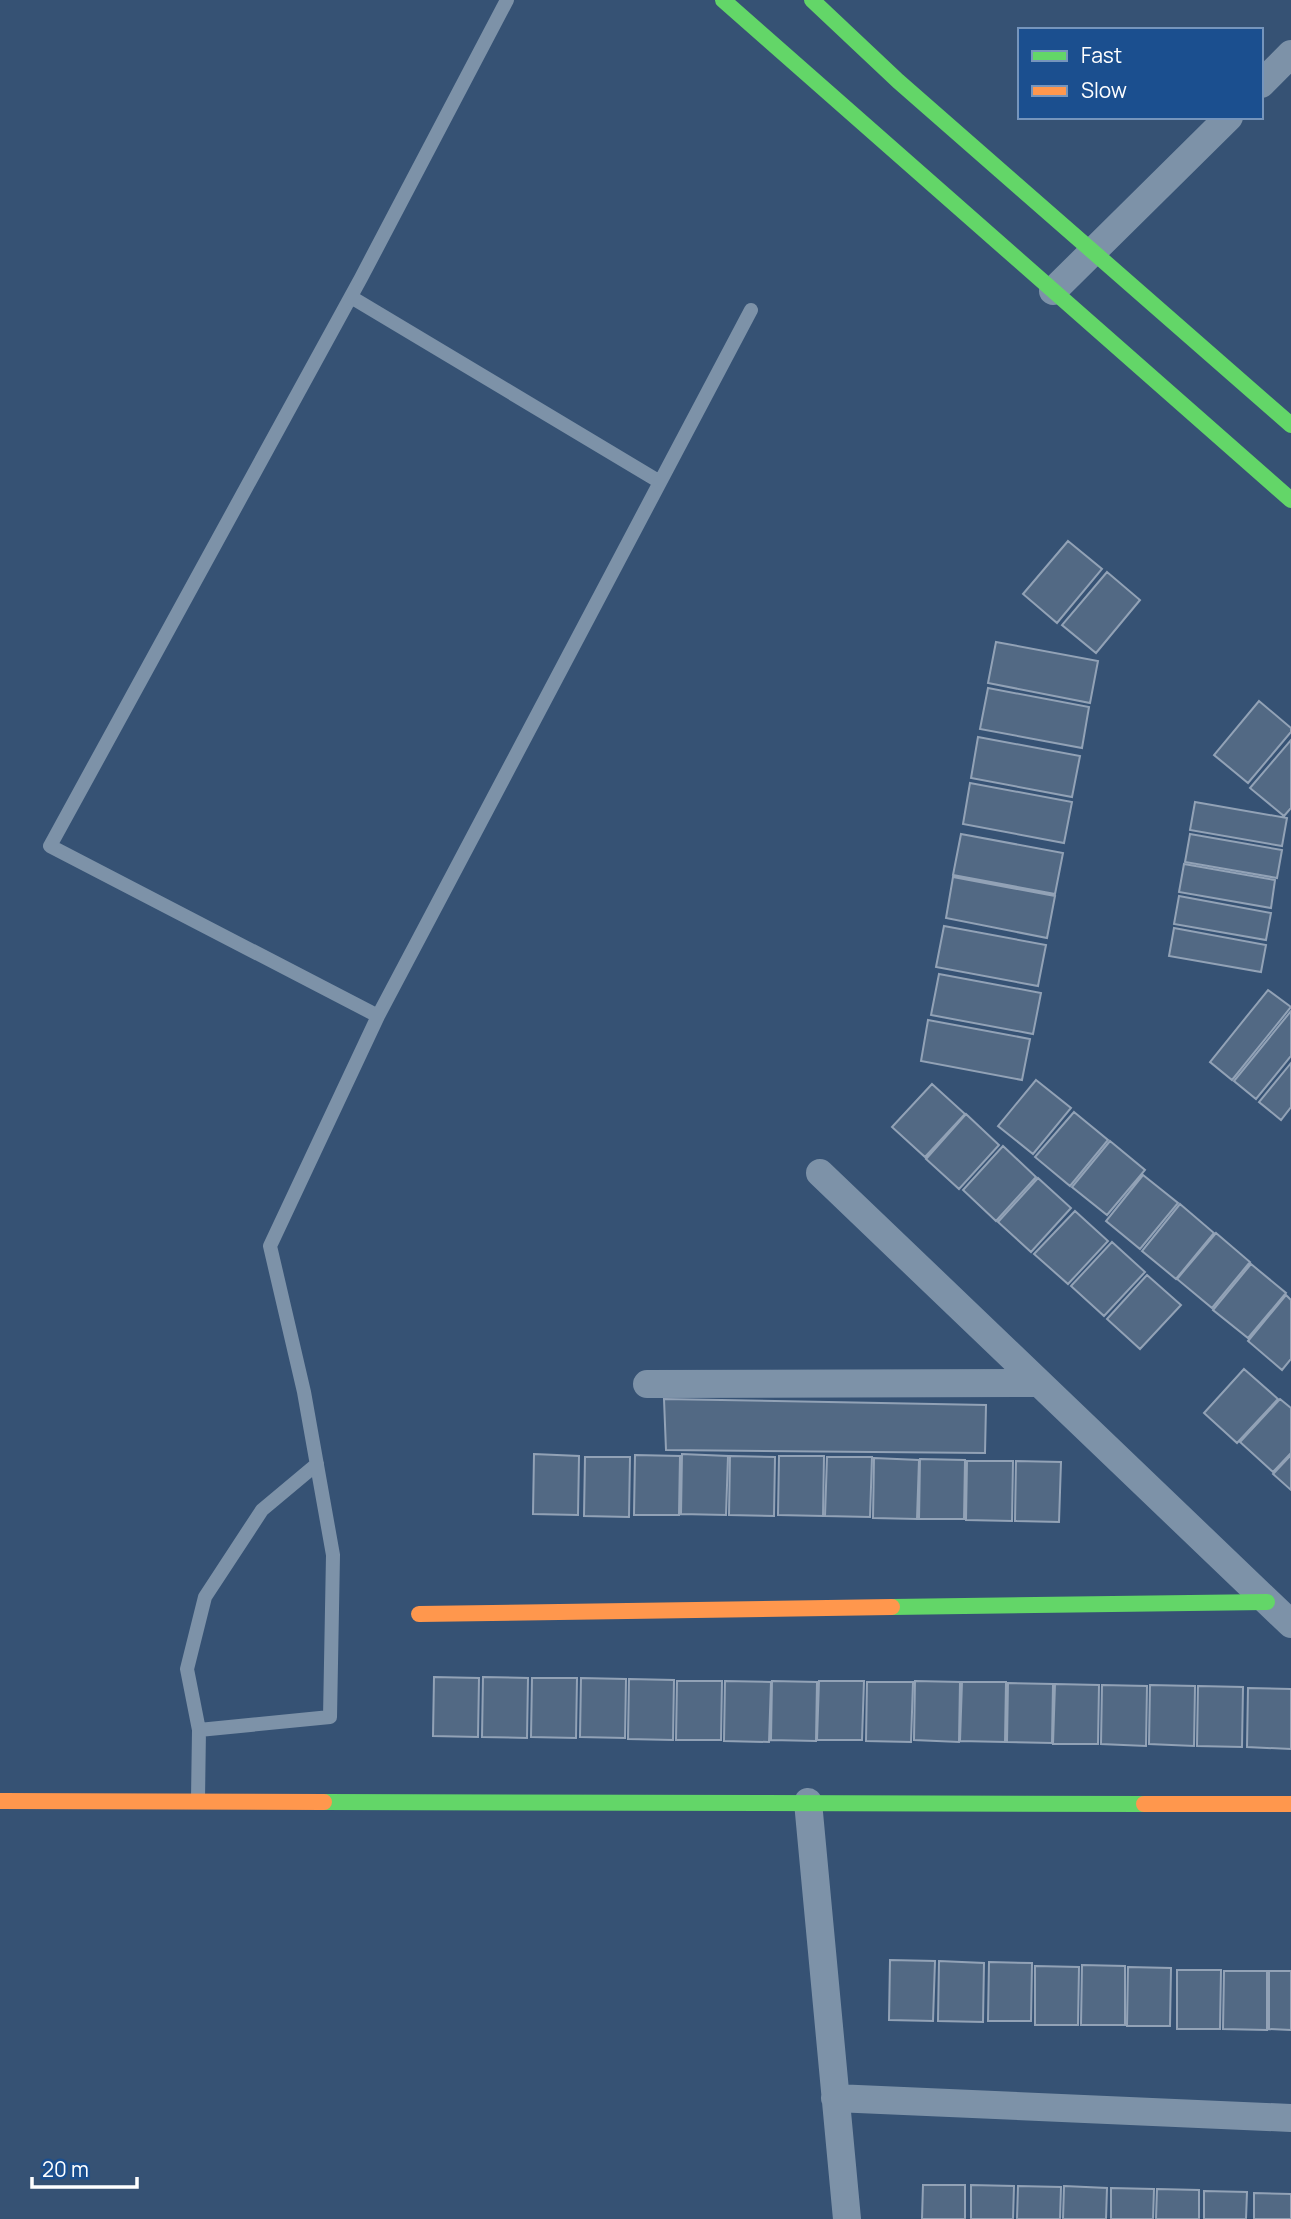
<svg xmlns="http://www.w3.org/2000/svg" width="1291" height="2219" font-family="Manrope,sans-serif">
  <rect width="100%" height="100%" fill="#365274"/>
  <!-- building -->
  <path fill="#526984" stroke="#92a2b6" stroke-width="2" d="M1068 541 1102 569 1057 623 1023 594Z
    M1107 572 1140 600 1096 653 1062 625Z
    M996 642 1098 661 1090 703 988 683Z
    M988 688 1089 707 1082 748 980 729Z
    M1259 701 1291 728V732L1248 783 1214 755Z
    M978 737 1080 756 1072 797 971 778Z
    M1291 740V808L1284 816 1250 788Z
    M970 783 1072 802 1064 843 963 824Z
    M1195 802 1287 818 1282 846 1190 830Z
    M961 834 1063 853 1055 894 953 875Z
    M1190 834 1282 850 1277 878 1185 862Z
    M1184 864 1275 880 1271 908 1179 892Z
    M953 877 1055 896 1047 938 946 918Z
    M1179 896 1271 913 1266 940 1174 924Z
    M944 926 1046 945 1038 986 936 967Z
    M1174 928 1266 945 1261 972 1169 956Z
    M939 974 1041 993 1033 1034 931 1015Z
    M1268 990 1291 1007 1232 1080 1210 1062Z
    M1291 1011V1056L1256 1099 1234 1081Z
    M928 1020 1030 1039 1022 1080 921 1061Z
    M1291 1063V1107L1281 1120 1259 1102Z
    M1036 1080 1071 1108 1033 1154 998 1126Z
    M932 1084 965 1114 925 1157 892 1127Z
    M1074 1112 1108 1140 1070 1186 1035 1157Z
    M966 1114 999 1145 959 1189 926 1159Z
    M1110 1141 1145 1170 1107 1215 1072 1187Z
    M1003 1146 1036 1177 996 1221 963 1190Z
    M1143 1175 1178 1203 1140 1249 1106 1221Z
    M1038 1178 1071 1208 1031 1252 998 1222Z
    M1180 1204 1214 1233 1176 1279 1142 1251Z
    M1075 1211 1108 1241 1068 1284 1034 1254Z
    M1216 1233 1250 1262 1212 1308 1177 1279Z
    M1112 1242 1145 1272 1104 1316 1071 1286Z
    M1251 1264 1286 1293 1248 1338 1213 1310Z
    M1147 1275 1181 1305 1140 1349 1107 1319Z
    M1286 1295 1291 1300V1359L1282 1370 1248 1341Z
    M1244 1369 1278 1399 1237 1443 1204 1413Z
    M664 1399 986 1405 985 1453 666 1450Z
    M1280 1399 1291 1408V1453L1273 1472 1240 1442Z
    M534 1454 579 1456 578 1515 533 1514Z
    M682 1454 728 1456 726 1515 681 1514Z
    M635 1455 680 1456 679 1515H634Z
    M1291 1455V1490L1273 1474Z
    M730 1456 775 1457 774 1516 729 1515Z
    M779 1456H824L823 1516 778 1515Z
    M585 1457H630L629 1517 584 1516Z
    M827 1457H872L870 1517 825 1516Z
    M874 1458 919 1460 917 1519 873 1518Z
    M920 1459 965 1460 964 1519H919Z
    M967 1461H1013L1012 1521 966 1520Z
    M1016 1461 1061 1462 1059 1522 1015 1521Z
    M434 1677 479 1678 478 1737 433 1736Z
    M483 1677 528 1678 527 1738 482 1737Z
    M532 1678H577L576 1738 531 1737Z
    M581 1678 626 1679 625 1738 580 1737Z
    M629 1679 674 1680 673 1740 628 1739Z
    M677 1681H722L721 1740H676Z
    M725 1681 771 1682 769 1742 724 1741Z
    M772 1681 817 1682 816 1741 771 1740Z
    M819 1681H864L862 1740H817Z
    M915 1681 960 1682 959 1742 914 1740Z
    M867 1682H913L911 1742 866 1741Z
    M962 1682H1006L1005 1742 960 1741Z
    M1008 1683 1053 1684 1052 1743 1007 1742Z
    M1055 1684 1099 1685 1098 1744H1053Z
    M1102 1685 1147 1686 1146 1746 1101 1744Z
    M1150 1685 1195 1686 1194 1746 1149 1744Z
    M1198 1686 1243 1687 1242 1747 1197 1746Z
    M1248 1688 1291 1689V1749L1247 1747Z
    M890 1960 935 1961 933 2021 889 2020Z
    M939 1961 984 1963 983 2022 938 2021Z
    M989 1962 1032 1963 1031 2021H988Z
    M1082 1965 1125 1966V2025H1081Z
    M1035 1966 1079 1967 1078 2025H1035Z
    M1128 1967 1171 1968 1170 2026H1127Z
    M1177 1970H1221L1220 2029H1177Z
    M1224 1971H1267V2030L1223 2029Z
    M1269 1971H1291V2030L1269 2029Z
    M923 2185H965V2219H922Z
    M971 2185 1014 2186 1013 2219H971Z
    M1018 2186 1061 2187 1060 2219H1017Z
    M1064 2186 1107 2188 1106 2219H1063Z
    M1111 2188 1154 2189 1153 2219H1111Z
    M1157 2189 1199 2190V2219H1156Z
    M1204 2191 1247 2192 1246 2219H1204Z
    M1254 2193 1291 2194V2219H1254Z"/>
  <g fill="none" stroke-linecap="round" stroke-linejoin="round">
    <!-- lane -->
    <path stroke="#7d92a8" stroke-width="14" d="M351 297 660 482
      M378 1016 751 310
      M199 1730 187 1669 205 1597 262 1510 317 1464
      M198 1799 199 1730 330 1717 333 1555 304 1392 270 1246 378 1016 50 846 361 278 507 0"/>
    <!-- street -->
    <path stroke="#7d92a8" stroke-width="28" d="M1261 84 1291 54
      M1053 291 1229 117
      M820 1173 1291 1624
      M647 1384 1039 1383
      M808 1802 847 2219
      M835 2098 1291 2118"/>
    <!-- fast -->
    <path stroke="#63d668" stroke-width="16" d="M723 0 1291 500
      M812 0 898 81 1291 425
      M892 1607 1267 1602
      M324 1802 1144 1804"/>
    <!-- slow -->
    <path stroke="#ff974d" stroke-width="16" d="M419 1614 892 1607
      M0 1801 324 1802
      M1144 1804H1291"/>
  </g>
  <!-- legend -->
  <rect x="1018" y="28" width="245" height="91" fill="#1b4f8f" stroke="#7695bc" stroke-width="2"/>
  <rect x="1032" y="51" width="35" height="10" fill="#63d668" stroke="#7695bc" stroke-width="2"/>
  <text x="1081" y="63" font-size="21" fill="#ffffff">Fast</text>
  <rect x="1032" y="86" width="35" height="10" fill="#ff974d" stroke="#7695bc" stroke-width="2"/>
  <text x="1081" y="98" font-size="21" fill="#ffffff">Slow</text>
  <!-- scale -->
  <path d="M32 2177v10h105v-10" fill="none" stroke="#ffffff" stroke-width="3.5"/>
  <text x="42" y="2177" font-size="21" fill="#ffffff" stroke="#1b4f8f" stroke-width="5" paint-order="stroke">20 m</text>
</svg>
